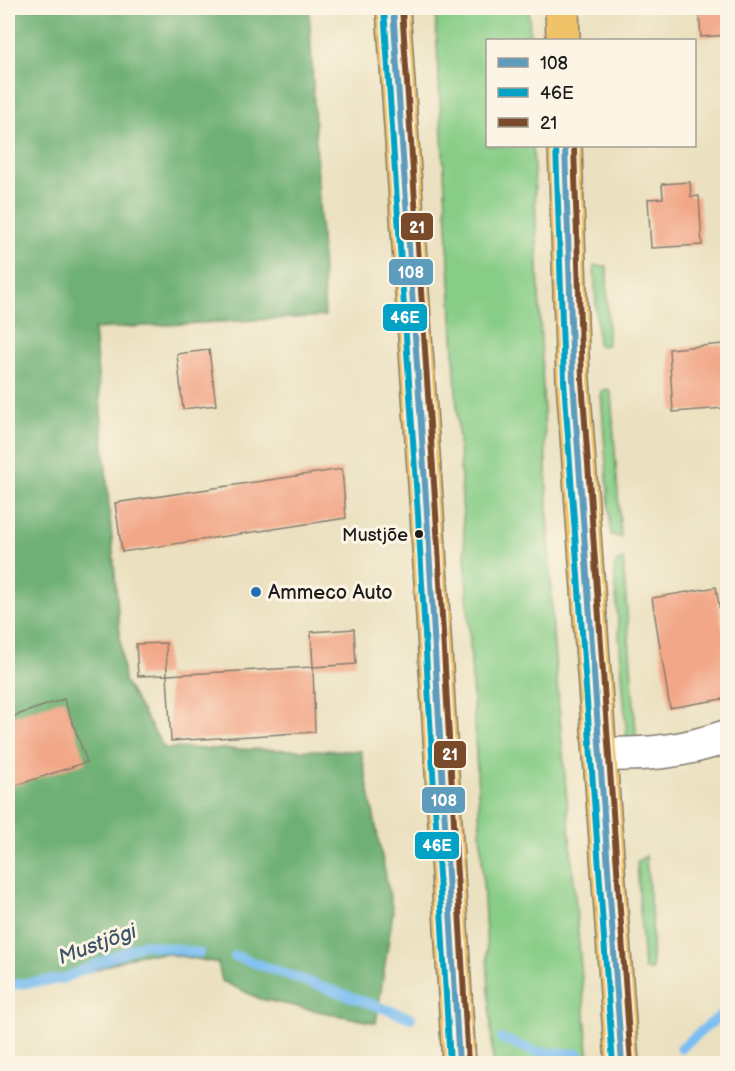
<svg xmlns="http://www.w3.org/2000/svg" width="735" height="1071" font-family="'Balsamiq Sans',sans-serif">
  <rect width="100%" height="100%" fill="#fcf5e5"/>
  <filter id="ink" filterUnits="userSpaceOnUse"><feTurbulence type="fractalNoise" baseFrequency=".0167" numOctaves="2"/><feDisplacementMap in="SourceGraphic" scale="12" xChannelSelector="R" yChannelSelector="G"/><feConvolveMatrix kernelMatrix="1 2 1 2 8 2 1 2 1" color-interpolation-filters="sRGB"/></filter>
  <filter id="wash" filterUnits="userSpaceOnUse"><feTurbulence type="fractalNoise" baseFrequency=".008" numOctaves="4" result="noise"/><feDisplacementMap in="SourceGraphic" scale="24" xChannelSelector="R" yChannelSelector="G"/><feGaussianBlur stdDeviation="1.35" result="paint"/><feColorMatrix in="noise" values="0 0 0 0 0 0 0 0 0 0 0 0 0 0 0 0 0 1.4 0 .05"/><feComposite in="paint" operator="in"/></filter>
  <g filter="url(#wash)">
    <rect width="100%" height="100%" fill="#ebe1c0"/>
    <!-- green -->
    <path fill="#88cd87" stroke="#527452" stroke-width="1.5" d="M435 8H529L530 40H488V146H533L553 635 589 1063H493Z
      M594 266H607L608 345 598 346Z
      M608 389 611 392 621 537 611 535 601 392Z
      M623 559 637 745 627 741 614 568 617 561Z
      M646 856 652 921V970H644L637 862Z"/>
    <!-- forest -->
    <path fill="#6eb074" stroke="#456648" stroke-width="1.5" d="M8 8H309L325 316 94 329 124 681 164 748 361 751 393 912 376 1023 260 999 222 981 218 963 169 954H140L95 970 8 985Z"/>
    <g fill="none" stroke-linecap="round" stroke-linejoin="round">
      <!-- stream -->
      <path stroke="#7bbef1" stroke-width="10" d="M235 956 411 1018
        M8 985 62 979 143 944 199 953
        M502 1039 537 1052 579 1054
        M681 1048 728 1009"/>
    </g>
    <g id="blocks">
      <!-- building -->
      <path fill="#f2a788" d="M699 8H728V35L701 37Z
        M690 182 691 197 699 196 702 245 651 248 648 199 663 198 662 184Z
        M723 344 725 408 673 412 669 349Z
        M209 350 216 405 183 409 177 354Z
        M342 469 346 518 122 552 115 503Z
        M716 587 728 658V698L670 708 652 598Z
        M354 629 356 664 313 667 311 632Z
        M166 643 167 675 138 676 136 644Z
        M313 667 315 732 171 741 167 675Z
        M64 699 87 762 8 788V718Z"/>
    </g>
  </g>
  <g filter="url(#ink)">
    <use href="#blocks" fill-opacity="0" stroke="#847e6e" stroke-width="1.5"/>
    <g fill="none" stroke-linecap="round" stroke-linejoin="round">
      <!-- minor casing -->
      <g stroke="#847e6e" stroke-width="36">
        <path id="minor" d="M600 754C647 755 683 752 728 736"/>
      </g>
      <!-- major casing -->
      <g stroke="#847e6e" stroke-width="36">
        <path id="major" d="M393 8 427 514 459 1064
          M562 8 563 40
          M565 146 573 380 622 1064"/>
      </g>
      <!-- minor -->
      <use href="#minor" stroke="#fff" stroke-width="33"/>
      <!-- major -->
      <use href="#major" stroke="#f1c369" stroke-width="33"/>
      <!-- bus-1 casing -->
      <g stroke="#fcf5e5" stroke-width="10">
        <path id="bus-1" d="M393 8 427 514 459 1064
          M565 146 573 380 622 1064"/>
      </g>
      <!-- bus-2 casing -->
      <g stroke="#fcf5e5" stroke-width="10">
        <path id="bus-2" d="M384 9 418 515 450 1064
          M556 146 564 381 613 1064"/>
      </g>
      <!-- bus-3 casing -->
      <g stroke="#fcf5e5" stroke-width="10">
        <path id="bus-3" d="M402 8 436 513 468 1063
          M574 146 582 380 631 1063"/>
      </g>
      <!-- bus-1 -->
      <use href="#bus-1" stroke="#5d9cbd" stroke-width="6"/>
      <!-- bus-2 -->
      <use href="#bus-2" stroke="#01a2c5" stroke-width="6"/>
      <!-- bus-3 -->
      <use href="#bus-3" stroke="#7a4b2a" stroke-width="6"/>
    </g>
  </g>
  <!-- markers -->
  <circle fill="#1c1c1c" stroke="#fcf5e5" stroke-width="2" cx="419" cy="534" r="5"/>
  <circle fill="#1f6fb2" stroke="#fcf5e5" stroke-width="2" cx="256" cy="592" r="6"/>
  <g text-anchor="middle" stroke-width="6" stroke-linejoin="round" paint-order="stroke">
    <!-- bus labels -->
    <g font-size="18" fill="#1c1c1c" stroke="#fcf5e5" text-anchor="end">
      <text x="408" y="541">Mustjõe</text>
    </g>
    <!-- poi labels -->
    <g font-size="20" fill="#1c1c1c" stroke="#fcf5e5" text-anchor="start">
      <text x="268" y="599">Ammeco Auto</text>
    </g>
    <!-- water labels -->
    <g font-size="21" font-style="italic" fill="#3d5567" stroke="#fcf5e5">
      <text transform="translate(97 944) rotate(-20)" y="7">Mustjõgi</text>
    </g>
  </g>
  <g stroke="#fcf5e5" stroke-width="2">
    <rect x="400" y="212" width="34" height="29" rx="6" fill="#7a4b2a"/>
    <rect x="388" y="258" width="46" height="28" rx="6" fill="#5d9cbd"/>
    <rect x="382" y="303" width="46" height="29" rx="6" fill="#01a2c5"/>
    <rect x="433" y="740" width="34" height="29" rx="6" fill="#7a4b2a"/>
    <rect x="421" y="786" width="45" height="28" rx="6" fill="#5d9cbd"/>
    <rect x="414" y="831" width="46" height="29" rx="6" fill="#01a2c5"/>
  </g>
  <g font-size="16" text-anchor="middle" font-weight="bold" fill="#fff">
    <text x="417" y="233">21</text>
    <text x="411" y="278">108</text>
    <text x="405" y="323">46E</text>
    <text x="450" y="760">21</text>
    <text x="444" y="806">108</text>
    <text x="437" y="851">46E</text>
  </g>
  <!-- margin -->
  <rect width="735" height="1071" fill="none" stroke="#fcf5e5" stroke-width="30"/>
  <!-- legend -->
  <rect x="486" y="39" width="210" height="108" fill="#fcf5e5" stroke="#a29e95" stroke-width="1.5"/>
  <rect x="498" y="58" width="30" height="9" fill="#5d9cbd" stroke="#a29e95" stroke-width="1.5"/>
  <text x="540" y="69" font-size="18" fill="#1c1c1c">108</text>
  <rect x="498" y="88" width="30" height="9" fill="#01a2c5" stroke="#a29e95" stroke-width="1.5"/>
  <text x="540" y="99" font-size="18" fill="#1c1c1c">46E</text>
  <rect x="498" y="118" width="30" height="9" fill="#7a4b2a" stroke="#a29e95" stroke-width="1.5"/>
  <text x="540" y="129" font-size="18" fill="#1c1c1c">21</text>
</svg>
